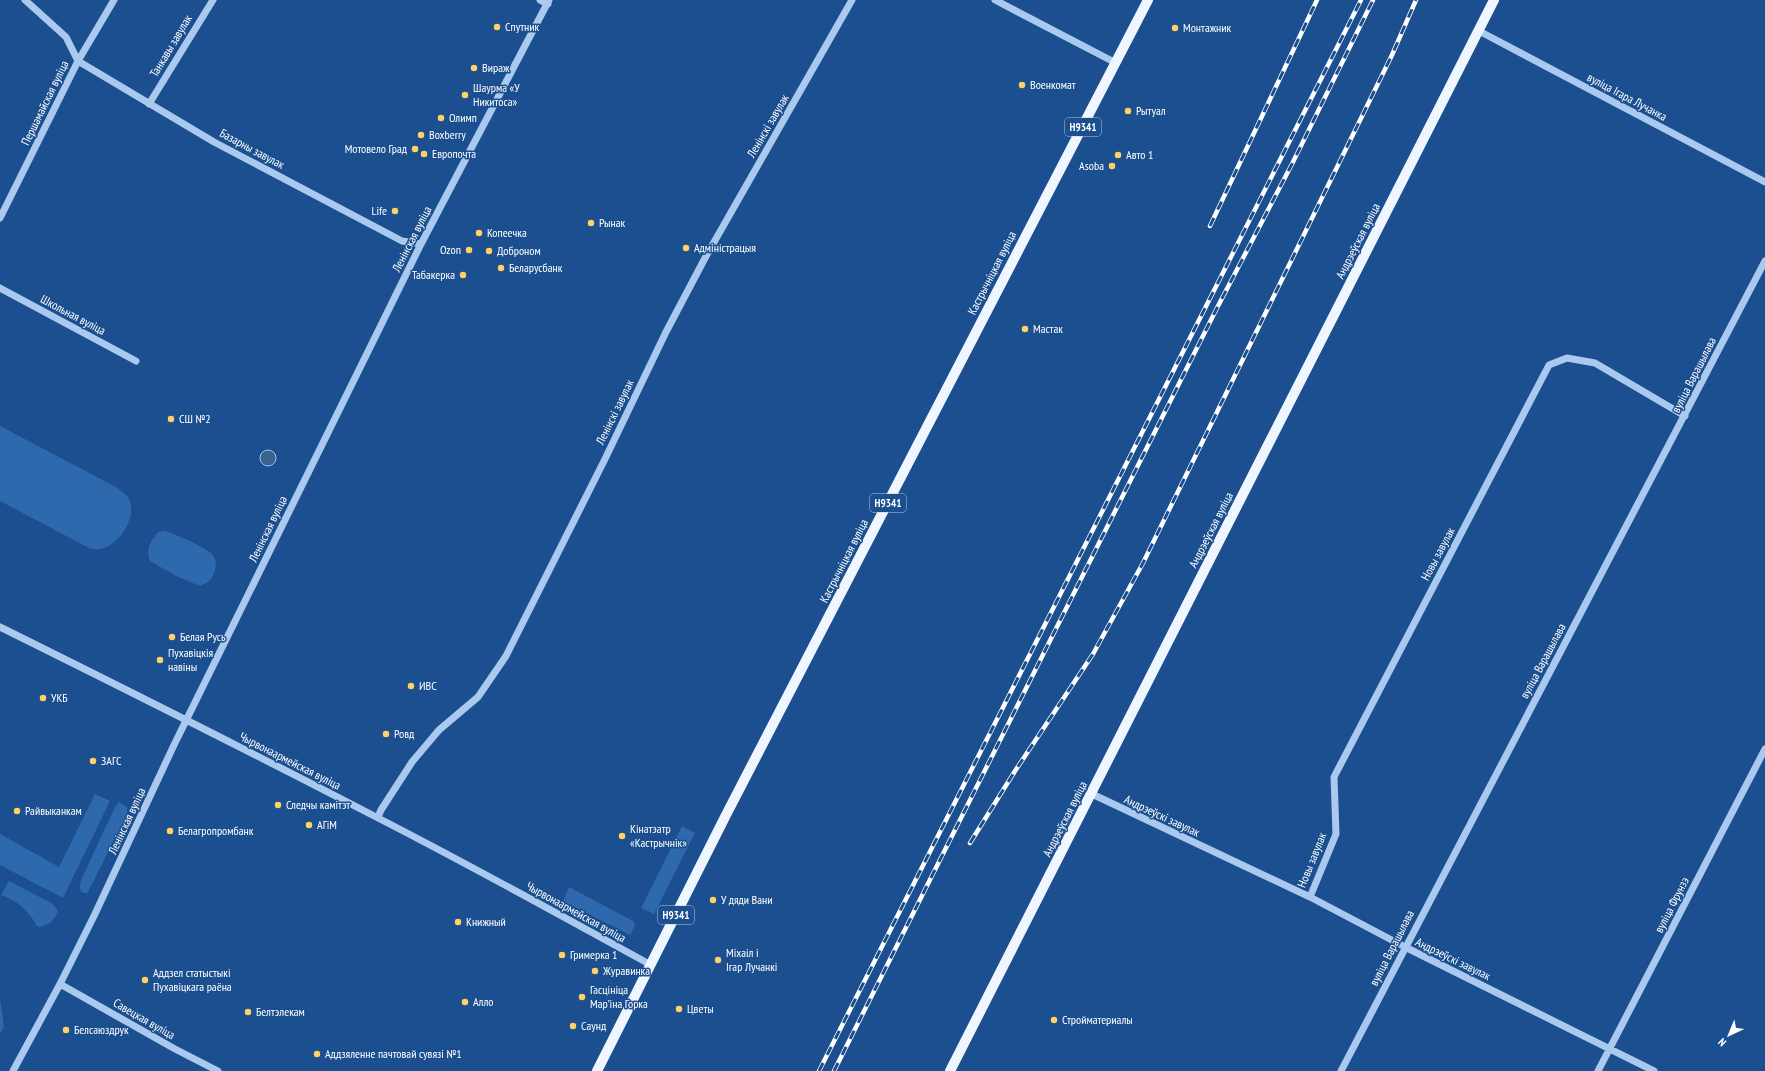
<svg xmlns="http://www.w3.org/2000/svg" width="1765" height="1071" font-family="'PT Sans Narrow',sans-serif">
  <rect width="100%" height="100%" fill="#1b4f8f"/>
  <!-- green -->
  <path fill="#2e69ad" d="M0 426 116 487C119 490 125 493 128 497 139 515 120 545 101 549 98 550 93 549 89 548L0 501Z
    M165 531C175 534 205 547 212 554 218 560 216 571 212 577 210 582 204 584 200 586L176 576 150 561C146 548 150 542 158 532Z
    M95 794 110 801 63 898 0 865V834L59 867Z
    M119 802 127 807V814L87 894 81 892 80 886 81 880 115 807Z
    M682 826 695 833 654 914 641 908Z
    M9 881 53 904 58 911C54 921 48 926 38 927 27 910 20 902 1 895Z
    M569 887 633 921 635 926 630 935 563 901Z
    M0 998 4 1027 0 1034Z"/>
  <!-- water -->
  <path fill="#3c6290" stroke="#9cc4f0" d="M260 458a8 8 0 1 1 16 0a8 8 0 1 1-16 0Z"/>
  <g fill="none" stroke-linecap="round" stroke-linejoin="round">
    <!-- minor -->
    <path stroke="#a9c9ee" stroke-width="7" d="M25 0 66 37 78 61 214 142 402 241 421 244
      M540 0 548 4
      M995 0 1116 63
      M1479 31 1765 182
      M149 104 213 0
      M0 218 78 61 114 0
      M0 288 136 361
      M0 627C127 690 253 753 378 818 470 865 560 915 651 965
      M1092 794 1310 897 1405 947 1654 1071
      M378 817 381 810 412 762 439 730 478 697 506 656 605 459 666 332 705 258 852 0
      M1310 897 1336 834 1334 777 1549 365 1567 358 1595 363 1685 416
      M60 984 175 1049 218 1071
      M13 1071 60 984 94 916 174 745 421 244 549 0
      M1341 1071 1765 261
      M1598 1071 1765 749"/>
    <!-- major -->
    <path stroke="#f0f6ff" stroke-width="10" d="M597 1071 726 815 1148 0
      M950 1071 1494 0"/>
    <!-- rail casing -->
    <g stroke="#fff" stroke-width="4.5">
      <path id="rail" d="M1210 226 1317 0
        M970 843 1015 771 1093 654 1143 563 1392 55 1416 0
        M819 1071 1361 0
        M834 1071 1217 308 1292 164 1373 0"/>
    </g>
    <!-- rail -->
    <use href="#rail" stroke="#1b4f8f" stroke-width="3" stroke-dasharray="9" stroke-linecap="butt"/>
  </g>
  <!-- markers -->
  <g fill="#ffd166" stroke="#1b4f8f" stroke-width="1.5">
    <circle cx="497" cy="27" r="4"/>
    <circle cx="1175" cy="28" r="4"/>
    <circle cx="474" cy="68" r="4"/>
    <circle cx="1022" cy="85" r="4"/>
    <circle cx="465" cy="95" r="4"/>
    <circle cx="1128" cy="111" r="4"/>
    <circle cx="441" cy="118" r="4"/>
    <circle cx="421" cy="135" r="4"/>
    <circle cx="415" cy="149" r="4"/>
    <circle cx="424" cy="154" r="4"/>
    <circle cx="1118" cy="155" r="4"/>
    <circle cx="1112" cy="166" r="4"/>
    <circle cx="395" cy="211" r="4"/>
    <circle cx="591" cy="223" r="4"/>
    <circle cx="479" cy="233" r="4"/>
    <circle cx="686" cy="248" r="4"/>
    <circle cx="469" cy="250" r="4"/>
    <circle cx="489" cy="251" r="4"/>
    <circle cx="501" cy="268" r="4"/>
    <circle cx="463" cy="275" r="4"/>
    <circle cx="1025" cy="329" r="4"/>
    <circle cx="171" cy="419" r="4"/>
    <circle cx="172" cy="637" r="4"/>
    <circle cx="160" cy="660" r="4"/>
    <circle cx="411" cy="686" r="4"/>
    <circle cx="43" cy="698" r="4"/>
    <circle cx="386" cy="734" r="4"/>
    <circle cx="93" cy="761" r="4"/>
    <circle cx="278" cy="805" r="4"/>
    <circle cx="17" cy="811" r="4"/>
    <circle cx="309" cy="825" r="4"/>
    <circle cx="170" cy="831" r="4"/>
    <circle cx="622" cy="836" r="4"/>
    <circle cx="713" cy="900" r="4"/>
    <circle cx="458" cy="922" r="4"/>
    <circle cx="562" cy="955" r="4"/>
    <circle cx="718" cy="960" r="4"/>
    <circle cx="595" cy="971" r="4"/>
    <circle cx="145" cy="980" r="4"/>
    <circle cx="582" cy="997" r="4"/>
    <circle cx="465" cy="1002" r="4"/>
    <circle cx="679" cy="1009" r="4"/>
    <circle cx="248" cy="1012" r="4"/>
    <circle cx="1054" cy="1020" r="4"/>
    <circle cx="573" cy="1026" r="4"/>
    <circle cx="66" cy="1030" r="4"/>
    <circle cx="317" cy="1054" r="4"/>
  </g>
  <g text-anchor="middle" stroke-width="3" stroke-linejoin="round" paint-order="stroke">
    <!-- shield labels -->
    <g fill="#1b4f8f" stroke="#bbcadd" stroke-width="1">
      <rect x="1065" y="118" width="36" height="18" rx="3"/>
      <rect x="870" y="494" width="36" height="18" rx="3"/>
      <rect x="658" y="906" width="36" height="18" rx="3"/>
    </g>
    <g font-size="11" font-weight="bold" fill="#fff">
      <text x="1083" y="131">Н9341</text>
      <text x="888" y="507">Н9341</text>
      <text x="676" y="919">Н9341</text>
    </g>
    <!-- poi labels -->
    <g font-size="12" fill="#fff" stroke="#1b4f8f" text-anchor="start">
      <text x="505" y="31">Спутник</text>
      <text x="1183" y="32">Монтажник</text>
      <text x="482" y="72">Вираж</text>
      <text x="1030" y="89">Военкомат</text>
      <text x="473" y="92">Шаурма «У<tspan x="473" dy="14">Никитоса»</tspan></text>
      <text x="1136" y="115">Рытуал</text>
      <text x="449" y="122">Олимп</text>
      <text x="429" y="139">Boxberry</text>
      <text x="407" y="153" text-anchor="end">Мотовело Град</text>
      <text x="432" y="158">Европочта</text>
      <text x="1126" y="159">Авто 1</text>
      <text x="1104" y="170" text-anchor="end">Asoba</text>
      <text x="387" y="215" text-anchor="end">Life</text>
      <text x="599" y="227">Рынак</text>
      <text x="487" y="237">Копеечка</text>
      <text x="694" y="252">Адміністрацыя</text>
      <text x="461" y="254" text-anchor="end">Ozon</text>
      <text x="497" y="255">Доброном</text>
      <text x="509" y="272">Беларусбанк</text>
      <text x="455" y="279" text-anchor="end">Табакерка</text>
      <text x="1033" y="333">Мастак</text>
      <text x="179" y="423">СШ №2</text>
      <text x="180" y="641">Белая Русь</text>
      <text x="168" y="657">Пухавіцкія<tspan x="168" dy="14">навіны</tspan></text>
      <text x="419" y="690">ИВС</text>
      <text x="51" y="702">УКБ</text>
      <text x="394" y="738">Ровд</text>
      <text x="101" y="765">ЗАГС</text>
      <text x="286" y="809">Следчы камітэт</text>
      <text x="25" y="815">Райвыканкам</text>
      <text x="317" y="829">АГіМ</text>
      <text x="630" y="833">Кінатэатр<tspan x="630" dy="14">«Кастрычнік»</tspan></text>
      <text x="178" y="835">Белагропромбанк</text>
      <text x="721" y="904">У дяди Вани</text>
      <text x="466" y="926">Книжный</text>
      <text x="726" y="957">Міхаіл і<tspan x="726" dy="14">Ігар Лучанкі</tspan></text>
      <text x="570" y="959">Гримерка 1</text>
      <text x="603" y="975">Журавинка</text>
      <text x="153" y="977">Аддзел статыстыкі<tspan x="153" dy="14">Пухавіцкага раёна</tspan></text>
      <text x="590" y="994">Гасцініца<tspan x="590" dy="14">Марʼіна Горка</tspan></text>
      <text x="473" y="1006">Алло</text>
      <text x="687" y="1013">Цветы</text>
      <text x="256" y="1016">Белтэлекам</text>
      <text x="1062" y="1024">Стройматериалы</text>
      <text x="581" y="1030">Саунд</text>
      <text x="74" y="1034">Белсаюздрук</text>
      <text x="325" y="1058">Аддзяленне пачтовай сувязі №1</text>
    </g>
    <!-- street labels -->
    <g font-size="12" fill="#fff" stroke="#1b4f8f">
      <text transform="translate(171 46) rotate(-59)" y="4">Танкавы завулак</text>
      <text transform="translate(1627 97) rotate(28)" y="4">вуліца Ігара Лучанка</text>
      <text transform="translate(45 103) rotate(-64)" y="4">Першамайская вуліца</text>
      <text transform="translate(768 126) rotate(-60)" y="4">Ленінскі завулак</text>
      <text transform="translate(252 149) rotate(28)" y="4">Базарны завулак</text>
      <text transform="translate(412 239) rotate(-63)" y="4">Ленінская вуліца</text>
      <text transform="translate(1358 241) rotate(-63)" y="4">Андрэеўская вуліца</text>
      <text transform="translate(992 273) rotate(-63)" y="4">Кастрычніцкая вуліца</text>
      <text transform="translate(73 315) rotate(28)" y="4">Школьная вуліца</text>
      <text transform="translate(1694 375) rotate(-63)" y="4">вуліца Варашылава</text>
      <text transform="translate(615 412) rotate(-64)" y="4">Ленінскі завулак</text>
      <text transform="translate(268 529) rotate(-64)" y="4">Ленінская вуліца</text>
      <text transform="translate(1211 530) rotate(-63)" y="4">Андрэеўская вуліца</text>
      <text transform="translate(1438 554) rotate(-62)" y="4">Новы завулак</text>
      <text transform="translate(844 561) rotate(-63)" y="4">Кастрычніцкая вуліца</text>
      <text transform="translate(1543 661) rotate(-62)" y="4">вуліца Варашылава</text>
      <text transform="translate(290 761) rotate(27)" y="4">Чырвонаармейская вуліца</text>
      <text transform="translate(1162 816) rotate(25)" y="4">Андрэеўскі завулак</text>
      <text transform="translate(1065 819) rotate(-63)" y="4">Андрэеўская вуліца</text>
      <text transform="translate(127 821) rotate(-65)" y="4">Ленінская вуліца</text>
      <text transform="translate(1312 860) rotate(-68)" y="4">Новы завулак</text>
      <text transform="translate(1672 905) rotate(-63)" y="4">вуліца Фрунзэ</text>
      <text transform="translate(576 912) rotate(29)" y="4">Чырвонаармейская вуліца</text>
      <text transform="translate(1392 948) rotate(-63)" y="4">вуліца Варашылава</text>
      <text transform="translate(1453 959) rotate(26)" y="4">Андрэеўскі завулак</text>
      <text transform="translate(144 1019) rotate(30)" y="4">Савецкая вуліца</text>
    </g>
  </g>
  <!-- north arrow -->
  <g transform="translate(1729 1035) rotate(224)" stroke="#1b4f8f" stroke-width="3" paint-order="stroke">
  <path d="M0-3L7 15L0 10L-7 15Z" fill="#ffffff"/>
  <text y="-6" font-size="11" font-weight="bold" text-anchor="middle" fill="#ffffff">N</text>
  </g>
</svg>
